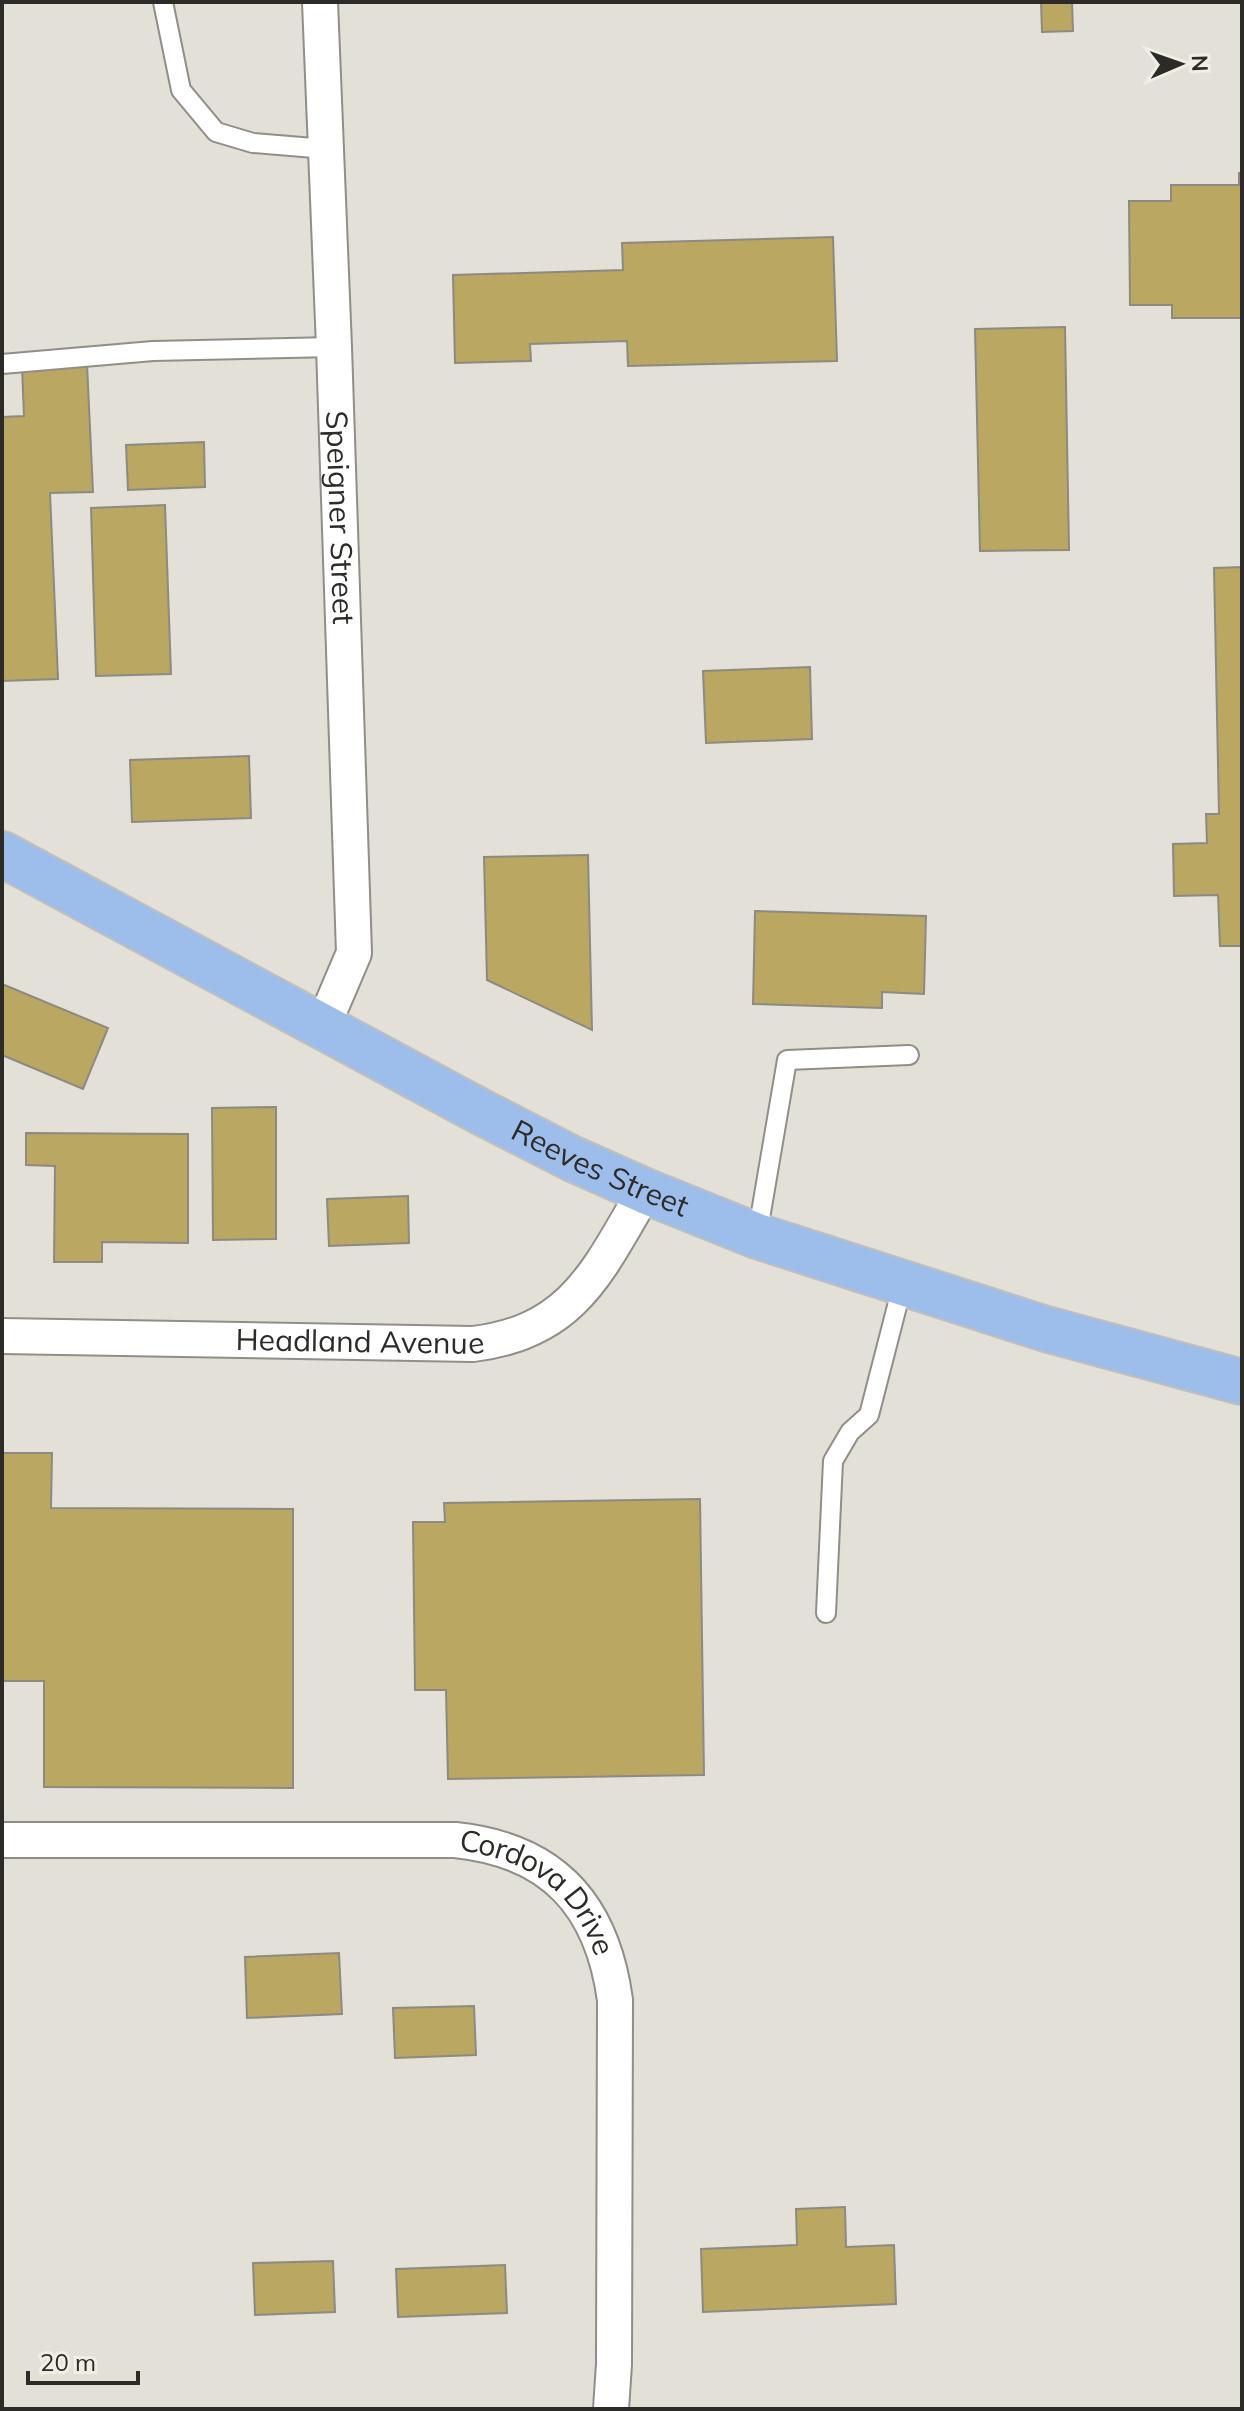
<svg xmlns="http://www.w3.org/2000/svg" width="1244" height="2411" font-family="Mulish,sans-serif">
  <rect width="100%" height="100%" fill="#e3e0d8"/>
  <!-- building -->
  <path fill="#baa762" stroke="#8c8a82" stroke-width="2" d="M1041 2H1072L1073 31 1042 32Z
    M1239 173H1242V318H1172V305H1130L1129 201H1171V185H1239Z
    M833 237 837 361 628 366 627 341 530 344 531 361 455 363 453 275 623 270 622 243Z
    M1065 327 1069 550 980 551 975 329Z
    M87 364 93 492 50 493 58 679 2 681V417L24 416 22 367Z
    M204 442 205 487 128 490 126 445Z
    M165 505 171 674 96 676 91 508Z
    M1242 567V946H1220L1218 895 1174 896 1173 844 1207 843 1206 814H1219L1214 568Z
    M810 667 812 739 706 743 703 671Z
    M249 756 251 818 132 822 130 760Z
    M588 855 592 1030 487 980 484 857Z
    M755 911 926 916 924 994 882 992V1008L753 1004Z
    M2 984 108 1028 83 1089 2 1055Z
    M276 1107V1239L213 1240 212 1108Z
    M26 1133 188 1134V1243L102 1242V1262H54L55 1166 26 1165Z
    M408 1196 409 1243 329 1246 327 1199Z
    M2 1453H52L51 1508 293 1509V1788L44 1787V1681H2Z
    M700 1499 704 1775 448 1779 446 1690H415L413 1522H445L444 1503Z
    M339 1953 342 2014 247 2018 245 1957Z
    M474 2006 476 2055 395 2058 393 2008Z
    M845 2207 846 2247 894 2245 896 2304 703 2312 701 2249 797 2245 796 2209Z
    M333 2261 335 2312 255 2315 253 2263Z
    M505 2265 507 2313 398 2317 396 2269Z"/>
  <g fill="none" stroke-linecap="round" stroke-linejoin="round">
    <!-- lane casing -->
    <g stroke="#908e86" stroke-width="22">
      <path id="lane" d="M163 2 181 90 216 132 253 143 326 149
        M2 364 153 351 334 347
        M757 1236 787 1060 909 1055
        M826 1613 833 1461 850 1432 869 1415 903 1283"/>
    </g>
    <!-- street casing -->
    <g stroke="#908e86" stroke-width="38">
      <g id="street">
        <path id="s1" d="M320 2 334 347 354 953 322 1028"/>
        <path id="s2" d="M2 1336 473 1344C574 1332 598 1270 645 1191"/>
        <path id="s3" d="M2 1840H455C553 1850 602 1905 615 2000L614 2364 611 2409"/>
      </g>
    </g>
    <!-- primary casing -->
    <g stroke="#c0bfbe" stroke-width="48">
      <g id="primary">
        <path id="s4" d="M2 854 483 1113 573 1159 645 1191 757 1236 1046 1329 1242 1382"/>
      </g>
    </g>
    <!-- lane -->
    <use href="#lane" stroke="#fff" stroke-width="18"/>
    <!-- street -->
    <use href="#street" stroke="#fff" stroke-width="34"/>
    <!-- primary -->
    <use href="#primary" stroke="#9dbdea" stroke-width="44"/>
  </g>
  <g text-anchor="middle" stroke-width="6" stroke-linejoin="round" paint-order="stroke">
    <!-- street labels -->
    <g font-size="30" fill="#2c2b28" stroke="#f0eee5">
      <text dy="10" stroke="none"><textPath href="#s1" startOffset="516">Speigner Street</textPath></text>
      <text dy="10" stroke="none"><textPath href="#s4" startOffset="676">Reeves Street</textPath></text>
      <text dy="10" stroke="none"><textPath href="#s2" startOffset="358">Headland Avenue</textPath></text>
      <text dy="10" stroke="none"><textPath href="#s3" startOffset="556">Cordova Drive</textPath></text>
    </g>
  </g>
  <!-- border -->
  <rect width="1244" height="2411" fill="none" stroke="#2c2b28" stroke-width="8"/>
  <!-- north arrow -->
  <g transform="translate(1180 64) rotate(88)" stroke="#f0eee5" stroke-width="6" paint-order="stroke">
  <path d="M0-6L14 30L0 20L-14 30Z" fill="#2c2b28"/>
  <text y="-12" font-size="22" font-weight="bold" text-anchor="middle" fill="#2c2b28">N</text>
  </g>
  <!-- scale -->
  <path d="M28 2371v12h110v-12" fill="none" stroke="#2c2b28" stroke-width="4"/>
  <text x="40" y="2371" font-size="24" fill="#2c2b28" stroke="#f0eee5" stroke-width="6" paint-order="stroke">20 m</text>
</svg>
